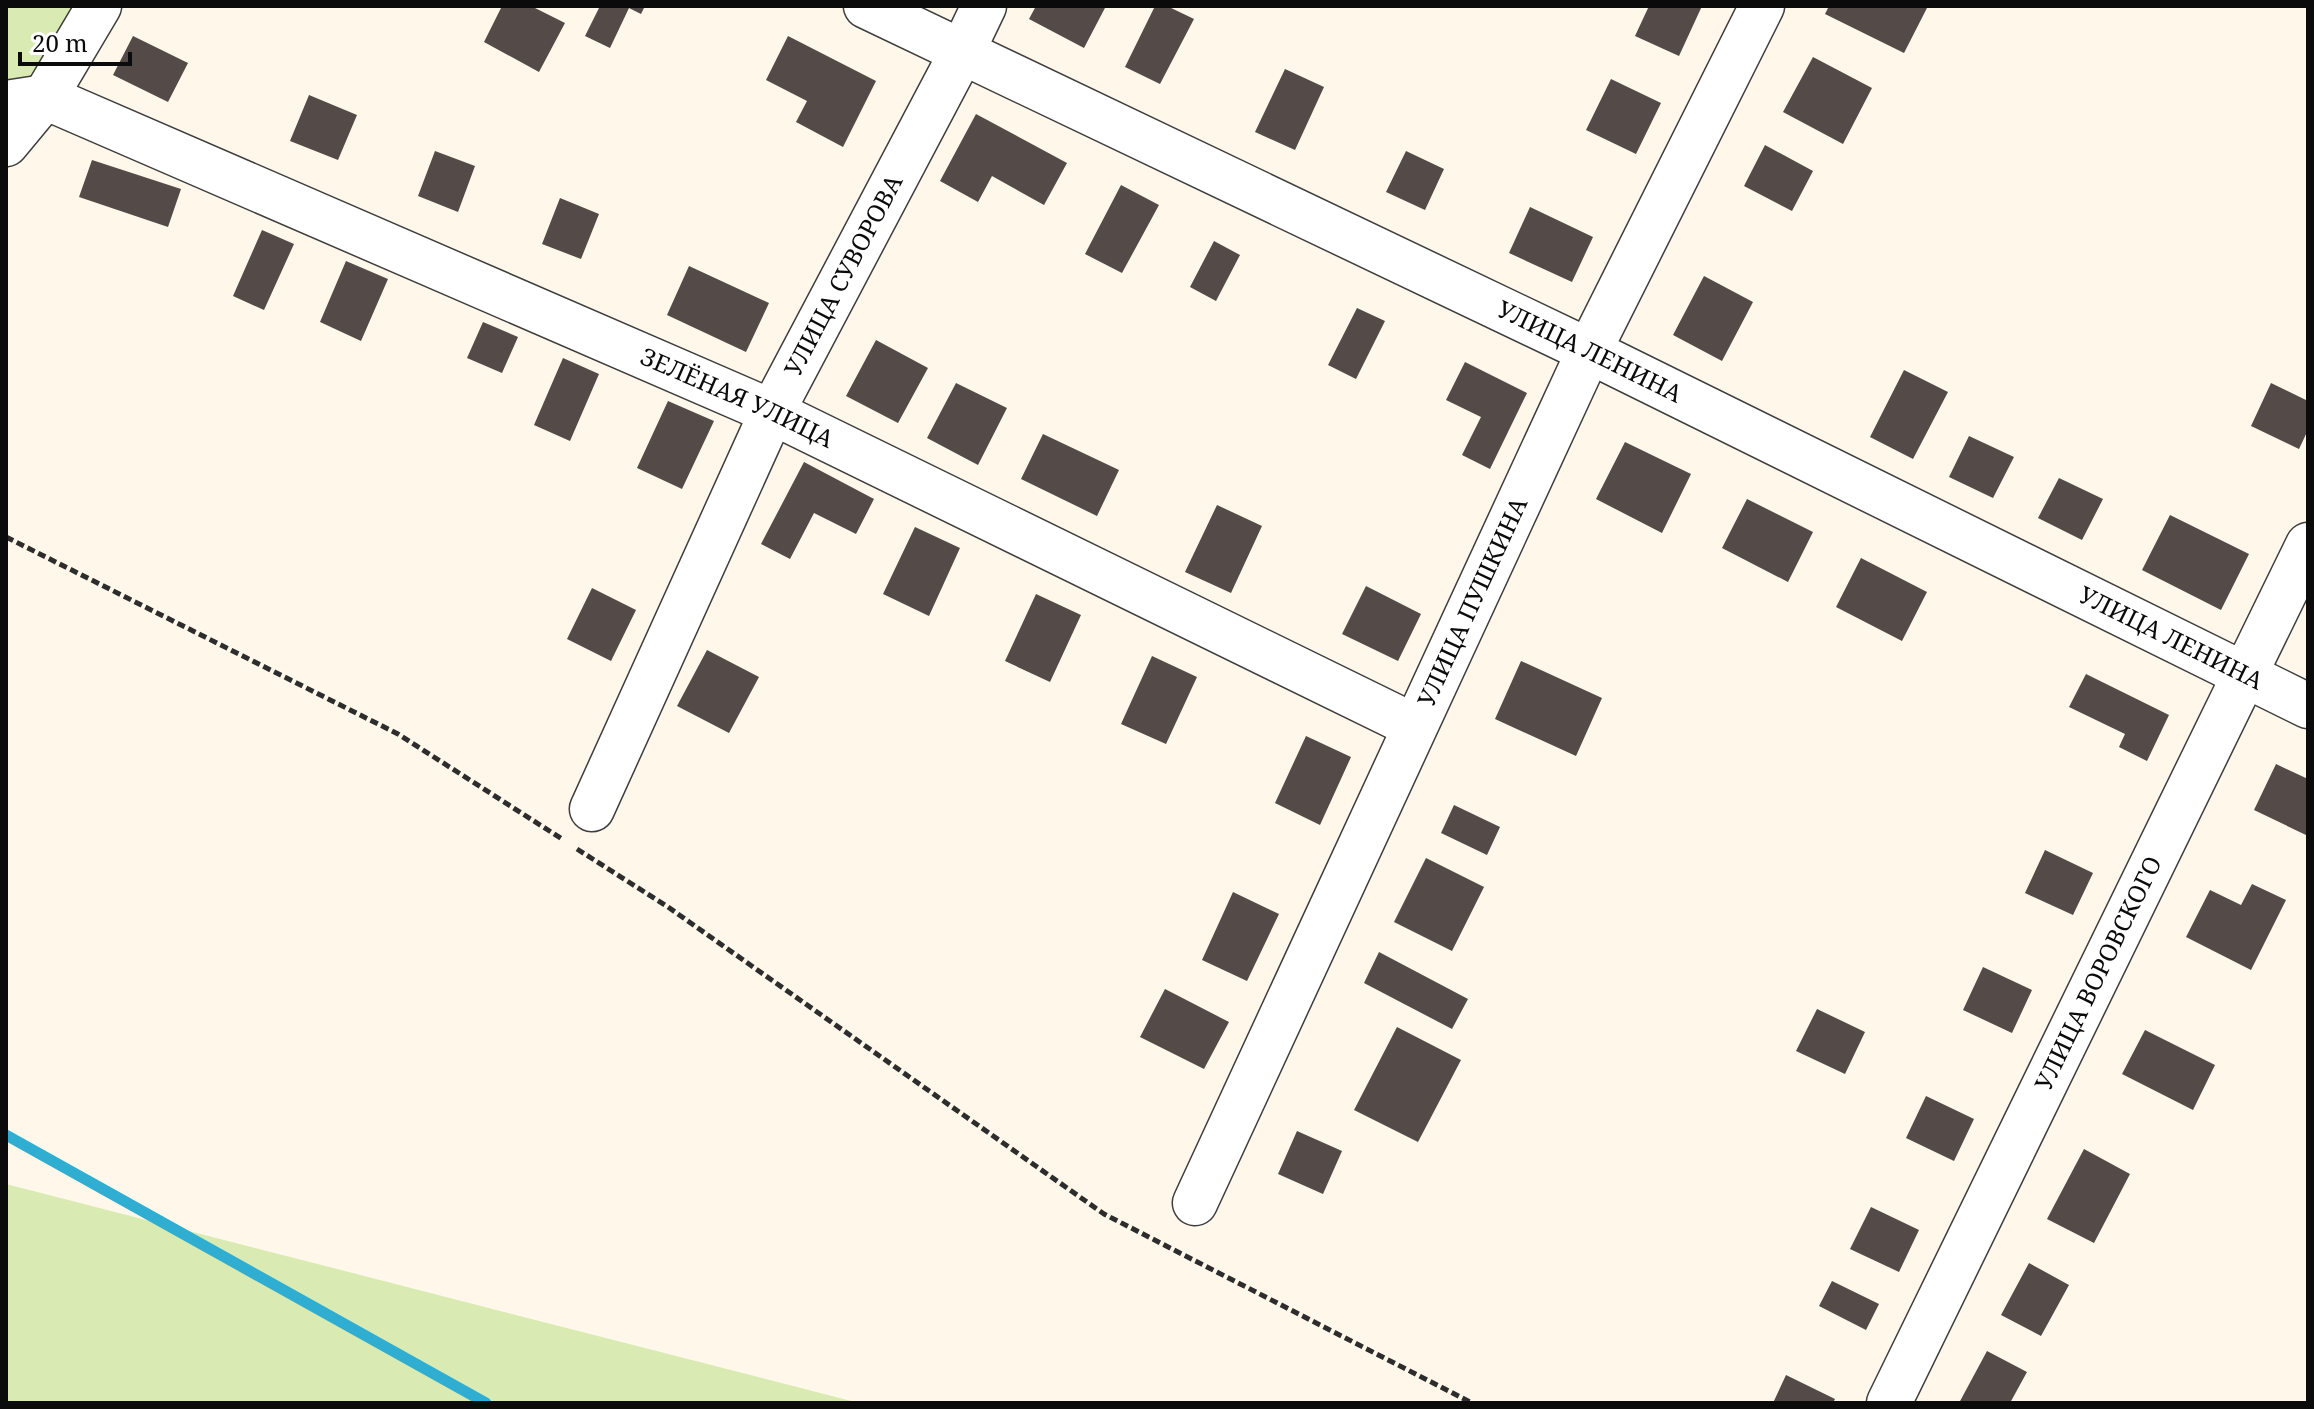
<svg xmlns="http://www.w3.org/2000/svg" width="2314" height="1409" font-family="'Noto Serif',serif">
  <rect width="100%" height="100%" fill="#fff7e9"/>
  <!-- green -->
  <path fill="#d9eab2" d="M6 6H73L30 76 6 80Z
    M6 1184 859 1403H6Z"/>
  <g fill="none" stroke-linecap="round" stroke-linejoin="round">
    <!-- stream -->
    <path stroke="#30aed1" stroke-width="11" d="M6 1135 486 1403"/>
  </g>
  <!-- building -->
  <path fill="#544a47" d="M502 6H531L565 23 539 72 484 42Z
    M600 6H645L641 14 629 8 610 48 585 36Z
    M1036 6H1106L1084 48 1029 19Z
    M1155 6H1167L1194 19 1160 84 1125 67Z
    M1649 6H1702L1679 56 1635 36Z
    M1829 6H1928L1904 53 1825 14Z
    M133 36 188 63 168 102 113 75Z
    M788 36 876 81 843 147 796 122 807 101 766 80Z
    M1813 57 1872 88 1843 144 1783 112Z
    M1285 69 1324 87 1295 150 1255 132Z
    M1611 79 1661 103 1636 154 1586 130Z
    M309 95 357 115 338 160 290 141Z
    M976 114 1067 163 1044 205 992 176 978 202 940 181Z
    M1765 145 1813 171 1792 211 1744 186Z
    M435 151 475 166 458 212 418 196Z
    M1406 151 1444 169 1425 210 1386 192Z
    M92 160 181 189 168 227 79 197Z
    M1121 185 1159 205 1122 273 1085 254Z
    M560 198 599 214 581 259 542 244Z
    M1530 207 1593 237 1572 282 1509 253Z
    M262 230 294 244 264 310 233 296Z
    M1214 241 1240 255 1216 301 1190 287Z
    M346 261 388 279 361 341 320 322Z
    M689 266 769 303 746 352 667 315Z
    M1704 276 1753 302 1722 361 1673 335Z
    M1357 308 1385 321 1356 379 1328 365Z
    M483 322 518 337 502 373 467 358Z
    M876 340 928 368 898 423 846 396Z
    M563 358 599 374 570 441 534 425Z
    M1465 362 1527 393 1490 469 1462 455 1481 417 1446 400Z
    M1904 370 1948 392 1913 459 1870 437Z
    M956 383 1007 408 978 465 927 438Z
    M2271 383 2308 401V430L2299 449 2251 426Z
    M668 401 714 421 682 489 637 468Z
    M1043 434 1119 470 1097 516 1021 479Z
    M1969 436 2014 457 1993 498 1949 477Z
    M1625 442 1691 474 1662 533 1596 499Z
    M804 462 874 499 856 534 814 513 790 559 761 544Z
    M2059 478 2103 499 2082 540 2038 518Z
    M1747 499 1813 532 1788 582 1722 548Z
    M1217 505 1262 526 1231 593 1185 572Z
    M2170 515 2249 554 2221 610 2142 570Z
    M915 527 960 548 929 616 883 594Z
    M1861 558 1927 592 1902 641 1836 607Z
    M1366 586 1421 614 1398 661 1342 634Z
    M592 588 636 610 611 661 567 639Z
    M1036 594 1081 615 1050 682 1005 661Z
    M707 650 759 677 729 733 677 706Z
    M1152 656 1197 677 1166 744 1121 724Z
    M1521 661 1602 698 1576 756 1495 719Z
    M2086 674 2169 715 2147 761 2119 747 2125 734 2069 707Z
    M1306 736 1351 757 1320 825 1275 803Z
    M2276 764 2308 779V836L2254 810Z
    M1454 805 1500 827 1487 855 1441 833Z
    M2045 850 2093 873 2073 915 2025 893Z
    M1426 858 1484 887 1452 951 1394 922Z
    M2252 884 2286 900 2251 970 2186 937 2210 890 2241 905Z
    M1233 892 1279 914 1247 981 1202 960Z
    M1379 952 1468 999 1452 1029 1364 983Z
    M1983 967 2032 990 2012 1033 1963 1010Z
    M1165 989 1229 1022 1204 1069 1140 1037Z
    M1817 1009 1865 1032 1845 1074 1796 1051Z
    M1397 1027 1461 1060 1418 1142 1354 1110Z
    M2145 1030 2215 1065 2193 1110 2122 1074Z
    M1926 1096 1974 1119 1954 1161 1906 1138Z
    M1297 1131 1342 1151 1323 1194 1278 1174Z
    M2084 1149 2130 1174 2094 1243 2047 1219Z
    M1871 1207 1919 1230 1899 1272 1850 1249Z
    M2029 1263 2069 1285 2041 1336 2001 1315Z
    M1832 1281 1879 1304 1866 1330 1819 1306Z
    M1987 1351 2027 1372 2010 1403H1959Z
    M1786 1375 1835 1399 1833 1403H1773Z"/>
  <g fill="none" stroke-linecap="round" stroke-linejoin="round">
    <!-- minor casing -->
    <g stroke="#3e3e3e" stroke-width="47">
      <g id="minor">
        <path id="s1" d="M866 6 1589 351 2308 706"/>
        <path id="s2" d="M6 103 45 97 772 412 1414 726"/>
        <path d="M6 144 45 97 99 6"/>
        <path id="s3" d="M592 809 772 412 962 52 984 6"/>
        <path id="s4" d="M1195 1203 1589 351 1762 6"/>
        <path id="s5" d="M1889 1403 2308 545"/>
      </g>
    </g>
    <!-- path -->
    <path stroke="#2d2d2d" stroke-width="5" stroke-dasharray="8 4" stroke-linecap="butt" d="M6 537 398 734 562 839
      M577 849 668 907 1104 1214 1472 1403"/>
    <!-- minor -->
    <use href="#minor" stroke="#fff" stroke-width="44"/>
  </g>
  <g text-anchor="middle" stroke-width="8" stroke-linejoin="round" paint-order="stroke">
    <!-- street labels -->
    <g font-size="24" fill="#0b0b0b" stroke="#fff">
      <text dy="8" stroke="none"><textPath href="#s3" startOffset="590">УЛИЦА СУВОРОВА</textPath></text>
      <text dy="8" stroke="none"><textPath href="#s1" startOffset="802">УЛИЦА ЛЕНИНА</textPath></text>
      <text dy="8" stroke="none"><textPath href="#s2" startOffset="794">ЗЕЛЁНАЯ УЛИЦА</textPath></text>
      <text dy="8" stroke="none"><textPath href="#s4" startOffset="662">УЛИЦА ПУШКИНА</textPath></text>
      <text dy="8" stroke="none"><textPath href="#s1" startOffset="1450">УЛИЦА ЛЕНИНА</textPath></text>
      <text dy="8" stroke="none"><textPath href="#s5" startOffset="478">УЛИЦА ВОРОВСКОГО</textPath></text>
    </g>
  </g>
  <!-- border -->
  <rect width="2314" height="1409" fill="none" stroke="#0b0b0b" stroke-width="16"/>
  <!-- scale -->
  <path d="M20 52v12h110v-12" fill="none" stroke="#0b0b0b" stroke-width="4"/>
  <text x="32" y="52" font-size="24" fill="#0b0b0b" stroke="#ffffff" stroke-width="6" paint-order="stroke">20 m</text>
</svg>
